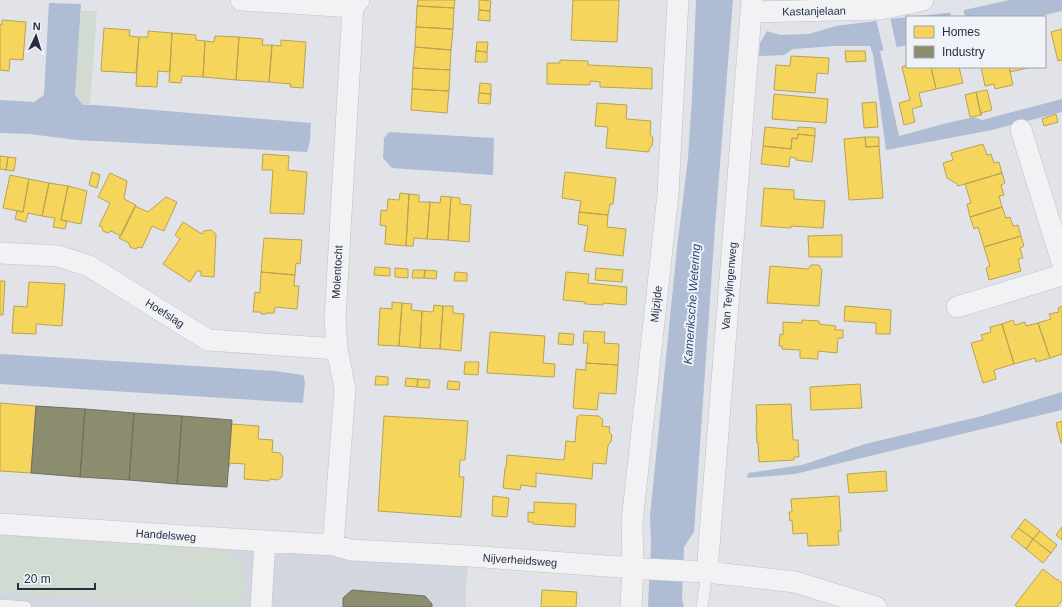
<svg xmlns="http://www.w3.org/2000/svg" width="1062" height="607" font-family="Helvetica,sans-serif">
  <rect width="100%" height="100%" fill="#e2e3e8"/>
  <!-- built -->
  <path fill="#d2d6de" d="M0 524 469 556 466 589V607H0Z"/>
  <!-- green -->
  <path fill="#d1dbd2" d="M81 11H97L90 105H83L75 95Z
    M0 537 223 548 242 565 245 589 242 598 236 605H224L117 600 0 592Z"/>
  <!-- water -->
  <path fill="#aebcd4" d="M696 0H733L715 227 694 532 684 547 682 599 684 607H648L651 544 650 516 677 248 688 158 692 97Z
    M1010 0H1062V11L1036 17H910L955 12Z
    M49 3 81 4 75 95 83 105H95L311 123 310 141 307 152 77 140 29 134 0 133V100L34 102 44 95Z
    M907 17V45L880 51 899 136 947 123 974 117 982 120 1062 99V112L992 130 886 150 873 54 870 46H835L793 49 784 55 759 56 760 43 767 31 780 35 809 34 836 26Z
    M389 132 494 138 493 175 392 168 383 158 384 138Z
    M0 354 275 371 303 375 305 381 303 403 0 384Z
    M1062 392V410L795 474 747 478 748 473 802 465 865 444 982 416Z"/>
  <!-- pier -->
  <path fill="#e2e3e8" d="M963 8 965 17H951L950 10Z
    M890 17 897 49 884 52 876 19Z"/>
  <!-- homes -->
  <path fill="#f6d55c" stroke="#b8a354" d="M418 0H455L454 8 417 6Z
    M479 0 491 1 490 11 479 10Z
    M573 0H619L617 42 571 40Z
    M417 6 454 8 453 29 416 27Z
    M479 10 490 11V21L478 20Z
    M2 20 26 22 23 60 10 59 9 71 0 70V24L2 25Z
    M416 27 453 29 451 50 415 47Z
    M104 28 130 30 129 36 139 37 136 73 101 71Z
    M1062 29V60L1058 61 1051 32Z
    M148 31 172 33 170 72 158 71 157 87 136 86 139 37H148Z
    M172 33 196 35V40L205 41 203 77 182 76 181 83 169 82Z
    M215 36 239 37 236 80 203 77 205 41 214 42Z
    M239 37 263 39 262 45H272L269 82 236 80Z
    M281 40 306 42 303 88 290 87 291 84 269 82 272 45 281 46Z
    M477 42H488L487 52 476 51Z
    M415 47 451 50 450 70 413 68Z
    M476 51 487 52V62H475Z
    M845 51H865L866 61 846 62Z
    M791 56 829 58 828 74 817 73 815 93 774 90 776 65 790 66Z
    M560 60 588 61V65L652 68V89L600 87V82L590 81V85L547 84V63H560Z
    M907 65V67H931L936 89 919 93 922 106 912 109 915 122 904 125 899 103 910 100 902 67Z
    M931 67H959L963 83 936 89Z
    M981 67H1009L1013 85 995 89 994 84 985 86Z
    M1009 67H1032L1010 72Z
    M413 68 450 70 449 91 412 89Z
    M480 83 491 84V94L479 93Z
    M412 89 449 91 447 113 411 110Z
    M987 90 992 110 981 113 982 115H981L976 92Z
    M976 92 981 115 970 117 965 95Z
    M479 93 491 94 490 104 478 103Z
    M774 94 828 99 826 123 772 119Z
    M876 102 878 127 864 128 862 103Z
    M597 103 627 105 626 119 651 121 650 134 653 138 652 146 649 149V152L606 148 608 127 595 126Z
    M1056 114 1058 122 1044 126 1042 119Z
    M765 127 798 130V127L815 128V136L798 134 797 139 792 138 791 149 763 146Z
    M798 134 815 136 812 162 796 160V158L790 157 789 167 761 164 763 146 791 149 792 138 797 139Z
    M865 137H879V146L866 147Z
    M865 137 866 147 879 146 883 198 849 200 844 139Z
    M983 144 987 155 991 154 994 163 999 162 1002 173 958 186 957 184 947 178 943 163 953 160 951 153Z
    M263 154 289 156 288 170 307 172 304 214 270 213 273 170H262Z
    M0 156 8 157 6 170 0 169Z
    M8 157 16 158 14 171 6 170Z
    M92 172 100 175 97 188 89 185Z
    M565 172 616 178 613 204H610L608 215 579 212 581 201 562 198Z
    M110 173 127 181 124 199 136 205 121 236 111 231 108 233 103 231 102 227 99 226 110 203 98 197Z
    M1002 173 1005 183 1001 185 1004 195 999 196 1002 207 970 217 967 204 971 203 965 184Z
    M10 175 29 179 23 212 3 208Z
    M29 179 49 183 42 216 28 213 26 222 15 219 17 211 23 212Z
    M49 183 68 186 61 220 67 221 65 229 53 227 55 218 42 216Z
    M68 186 87 191 81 224 61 220Z
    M764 188 794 190V199L825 201 823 228 791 226V228L761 226Z
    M400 193 409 194 406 246 385 244 386 226 380 225 381 210 387 211 388 199 399 200Z
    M409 194 419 195V202H430L427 239 414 238 413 246H406Z
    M441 196 451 197 448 240 427 239 430 202 440 203Z
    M166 197 177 202 164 231 152 226 142 248 139 247 135 249 130 247 129 243 119 238 135 206 148 212Z
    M451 197 460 198V204L471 205 469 242 448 240Z
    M1002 207 1006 218 1010 217 1013 226 1018 225 1021 236 984 247 978 227 974 229 970 217Z
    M579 212 608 215 607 227 626 229 623 256 584 251 588 226 578 224Z
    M183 222 202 234 204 231 211 230 216 234 214 277 201 276V271H197L190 282 163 264 180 239 175 235Z
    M842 235V257H809L808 236Z
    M1021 236 1024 246 1020 248 1023 258 1018 259 1021 271 989 280 986 268 990 266 984 247Z
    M264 238 302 240 300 264 296 263 295 275 261 272Z
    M811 265H819L821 269H822L819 306 767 303 770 266 808 269Z
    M375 267 390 268V276L374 275Z
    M395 268 408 269V278L395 277Z
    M596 268 623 270 622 282 595 280Z
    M413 270H425L424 278H412Z
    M425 270 437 271 436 279 424 278Z
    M261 272 295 275 294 286H299L297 309 275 307 274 313H266V314H261V312H253L255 292 260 293Z
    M455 272 467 273V281H454Z
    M566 272 589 274 588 283 627 287 626 305 603 303V305L585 304V302L563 300Z
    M0 281H5L3 315H0Z
    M29 282 65 284 62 326 36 324V334L12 333 14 306 27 307Z
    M392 302 402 303 399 346 378 345 380 308 392 309Z
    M402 303 412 304 411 310 422 311 420 348 399 346Z
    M434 305 443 306 440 349 420 348 422 311 433 312Z
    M443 306H453V313L464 314 461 351 440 349Z
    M845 306 891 310 890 334H876V323L844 321Z
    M1062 306V354L1050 358 1038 323 1051 319 1049 314 1059 312 1058 308Z
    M802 320 819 321V324L836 326 835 330H843V338H838L837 353 818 351V359L800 358V350L782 349V346H779L780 334 783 335V322L802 323Z
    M1013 320 1015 325 1025 322 1026 326 1038 323 1050 358 1036 362 1035 358 1014 364 1002 324Z
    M1002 324 1014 364 994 370 996 379 983 383 971 343 983 340 981 335 991 332 990 327Z
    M584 331 605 332 604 343 619 344 618 365 586 363 588 343H583Z
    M490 332 545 336 543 363 555 364 554 377 487 373Z
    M559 333 574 334 573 345 558 344Z
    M465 362H479L478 375 464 374Z
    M586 363 618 365 616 394 599 393 597 410 573 408 576 369 586 370Z
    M376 376 388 377V385H375Z
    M406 378 418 379 417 387 405 386Z
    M418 379 430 380 429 388 417 387Z
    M448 381 460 382 459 390 447 389Z
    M860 384 862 408 811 410 810 387Z
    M0 403 36 406 31 473 0 471Z
    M791 404 793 440H798L799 457H794V460L759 462 758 442 757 443 756 425H757L756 405Z
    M580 415 599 416 603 420 602 426 610 427 609 432 612 435 611 442 608 445 606 464 593 463 592 479 536 473V487L521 485 520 490 503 488 505 468H506L507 455 564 460 566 441 575 442 577 417Z
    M384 416 468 421 465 460H460L459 477H464L461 517 378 511Z
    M1062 421V443H1061L1056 423Z
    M231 424 259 426 258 439 273 440 272 452 280 453 283 457 282 477 278 480 270 479 269 481 244 479 245 464 230 463 229 467H228Z
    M886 471 887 491 849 493 847 474Z
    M493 496 509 498 507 517 492 516Z
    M839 496 841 531H838L839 545 808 546 807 533 793 534 792 520 790 521 789 512H792L791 499Z
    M534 502 576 504 575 527 533 524V522H528V512L534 513Z
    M1025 519 1040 531 1033 539 1018 528Z
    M1062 527V540L1056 535Z
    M1018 528 1033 539 1026 549 1011 537Z
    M1040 531 1057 545 1051 553 1033 539Z
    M1033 539 1051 553 1043 563 1026 549Z
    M1043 569 1057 580V579L1062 583V600L1057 607H1018L1015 605Z
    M542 590 577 592 576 607H541Z"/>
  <!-- industry -->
  <path fill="#8c8c6e" stroke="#6e7061" d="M36 406 85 409 80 477 31 473Z
    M85 409 134 413 129 480 80 477Z
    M134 413 182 416 177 484 129 480Z
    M182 416 232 420 227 487 177 484Z
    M352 590 425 596 432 604V607H343V598Z"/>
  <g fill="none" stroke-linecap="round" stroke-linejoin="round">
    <!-- service casing -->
    <g stroke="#c0c1c6" stroke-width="12">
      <path id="service" d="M0 605 26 607
        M702 607 707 572"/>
    </g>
    <!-- minor casing -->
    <g stroke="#c0c1c6" stroke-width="22">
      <path id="minor" d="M241 0 353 7
        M752 0 707 572 795 582 876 607
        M751 12 881 9 923 0
        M1021 130 1062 262
        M0 253 58 256 89 266 208 340 337 349
        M957 307 1062 275
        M0 524 265 541 333 545 351 550 469 556 647 569 707 572
        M333 545 345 389 337 349 335 319 353 7 359 0
        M261 607 265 541
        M631 607 633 568 632 522 668 194 678 0"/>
    </g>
    <!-- service -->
    <use href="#service" stroke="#f2f2f4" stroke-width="11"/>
    <!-- minor -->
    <use href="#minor" stroke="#f2f2f4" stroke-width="21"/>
  </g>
  <g text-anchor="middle" stroke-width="4" stroke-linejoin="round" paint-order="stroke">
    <!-- street labels -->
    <g font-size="11" fill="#272e42" stroke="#eff2f7">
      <text transform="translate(814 11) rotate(-1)" y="4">Kastanjelaan</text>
      <text transform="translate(337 272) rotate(-87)" y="4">Molentocht</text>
      <text transform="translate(729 286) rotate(-85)" y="4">Van Teylingenweg</text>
      <text transform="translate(656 304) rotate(-84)" y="4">Mijzijde</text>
      <text transform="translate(165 313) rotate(32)" y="4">Hoefslag</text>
      <text transform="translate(166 535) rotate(4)" y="4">Handelsweg</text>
      <text transform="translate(520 560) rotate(4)" y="4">Nijverheidsweg</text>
    </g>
    <!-- water labels -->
    <g font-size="12" font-style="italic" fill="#2f4879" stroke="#eff2f7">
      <text transform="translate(692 304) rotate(-86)" y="4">Kameriksche Wetering</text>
    </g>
  </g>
  <!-- legend -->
  <rect x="906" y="16" width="140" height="52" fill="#eff2f7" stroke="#9fa4af"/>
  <rect x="914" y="26" width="20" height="12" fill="#f6d55c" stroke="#9fa4af"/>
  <text x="942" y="36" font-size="12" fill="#272e42">Homes</text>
  <rect x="914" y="46" width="20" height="12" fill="#8c8c6e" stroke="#9fa4af"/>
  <text x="942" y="56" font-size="12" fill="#272e42">Industry</text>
  <!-- north arrow -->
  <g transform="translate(36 36) rotate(4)" stroke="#eff2f7" stroke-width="3" paint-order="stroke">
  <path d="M0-3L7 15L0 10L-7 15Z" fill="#272e42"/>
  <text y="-6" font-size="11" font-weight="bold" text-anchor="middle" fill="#272e42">N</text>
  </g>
  <!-- scale -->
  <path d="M18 583v6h77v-6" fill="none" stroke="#272e42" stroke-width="2"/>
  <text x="24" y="583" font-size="12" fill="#272e42" stroke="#eff2f7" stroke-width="3" paint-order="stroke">20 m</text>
</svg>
